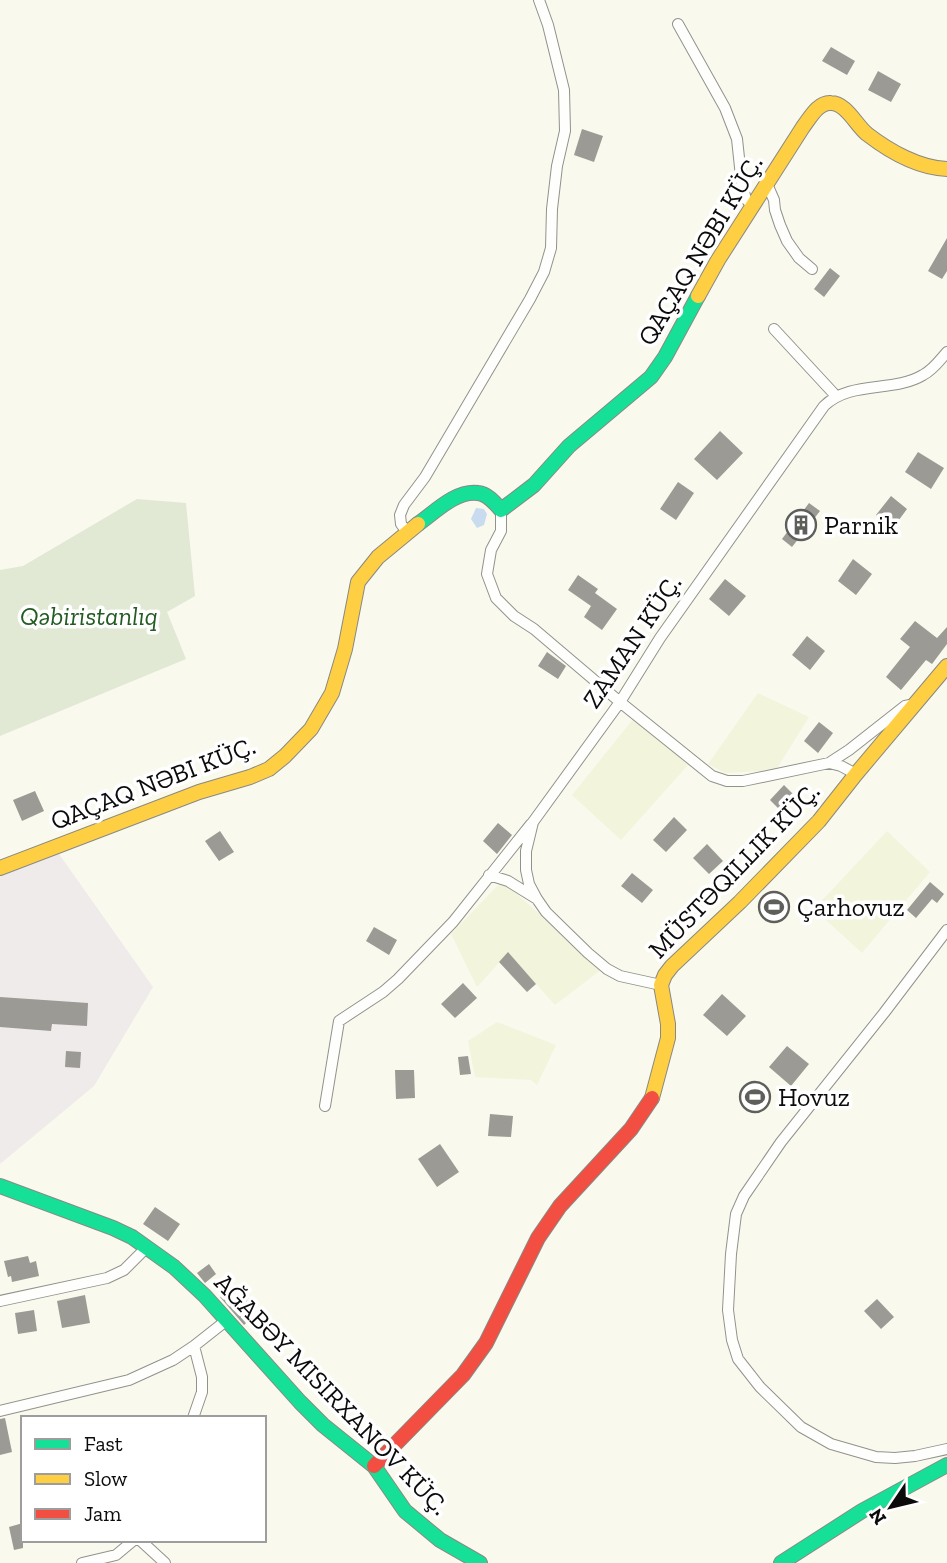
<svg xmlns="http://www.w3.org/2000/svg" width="947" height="1563" font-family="'Zilla Slab',serif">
  <rect width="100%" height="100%" fill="#f9f9ee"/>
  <!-- industrial -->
  <path fill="#f0ebeb" d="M59 854 153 987 94 1086 0 1164V876Z"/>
  <!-- farmland -->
  <path fill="#f2f5dc" d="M758 693 809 717 776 770 725 773 708 764Z
    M634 718 688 765 621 840 572 795Z
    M887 831 930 872 862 953 814 909Z
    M502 881 602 969 555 1005 508 953 477 987 451 934Z
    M497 1022 556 1045 537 1085 531 1080 475 1077 468 1041Z"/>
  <!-- cemetery -->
  <path fill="#e1e9d4" d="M137 499 186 503 195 596 167 612 186 659 0 736V570L23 566Z"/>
  <!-- water -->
  <path fill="#c8dbef" d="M476 508 484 509 487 514 484 525 477 528 471 519Z
    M775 897 784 909 772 918 764 905Z"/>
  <!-- building -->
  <path fill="#9c9a94" d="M831 47 855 61 847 75 822 61Z
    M878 71 901 84 891 102 868 90Z
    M582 129 603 136 594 162 574 155Z
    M947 238V271L942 279 928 271Z
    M830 268 840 276 824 297 814 289Z
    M720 431 743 453 717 480 694 459Z
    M918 452 944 468 931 489 905 472Z
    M678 482 694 493 676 520 660 509Z
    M891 496 907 509 893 528 876 515Z
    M809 503 820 511 792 547 782 539Z
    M853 559 872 574 856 595 838 581Z
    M578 575 598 589 595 593 617 609 602 630 584 617 591 606 568 590Z
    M725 579 746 596 729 616 709 599Z
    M915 621 937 638 947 627V644L932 664 926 660 901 690 886 677 910 647 900 639Z
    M807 636 825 651 810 670 792 655Z
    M547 652 566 666 558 679 538 666Z
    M819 722 833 733 818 753 804 741Z
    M784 785 793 794 779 809 770 800Z
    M35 791 44 811 22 821 13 800Z
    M674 817 687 830 666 852 653 840Z
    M498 823 512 835 497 854 483 841Z
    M220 831 234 852 219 861 205 841Z
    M707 844 723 861 709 874 693 858Z
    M632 873 653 890 642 903 621 886Z
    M930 882 944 894 937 903 932 899 916 918 907 910Z
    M374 927 397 940 389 955 366 941Z
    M508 952 536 984 527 992 499 962Z
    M463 983 477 998 455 1018 441 1004Z
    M722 994 746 1016 727 1036 703 1015Z
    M0 997 88 1003 87 1026 52 1024 51 1031 0 1027Z
    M787 1046 809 1064 791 1086 769 1067Z
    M66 1051 81 1052 80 1068 65 1067Z
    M468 1056 471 1074 460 1075 458 1057Z
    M395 1070H414L415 1098 396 1099Z
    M490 1114 513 1116 511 1137 488 1136Z
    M440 1144 459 1172 437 1187 418 1159Z
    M155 1207 180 1224 168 1241 143 1224Z
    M28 1256 30 1263 36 1261 39 1276 12 1282 11 1276 8 1277 4 1261Z
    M209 1264 216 1274 205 1283 197 1273Z
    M234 1286 241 1294 244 1292 251 1301 244 1307 253 1317 244 1325 220 1297Z
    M85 1295 90 1323 62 1328 57 1301Z
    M877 1299 894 1317 881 1329 864 1311Z
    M34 1310 37 1331 18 1334 15 1313Z
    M5 1418 12 1452 0 1455V1419Z
    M23 1523V1548L14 1550 9 1527Z"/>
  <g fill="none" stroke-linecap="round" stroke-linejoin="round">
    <!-- street casing -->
    <g stroke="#92928d" stroke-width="12">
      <path id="street" d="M678 24 725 108 737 139 742 186 746 199 753 207
        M767 184 774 200 775 210 780 225 787 241 799 258 812 269
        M774 329 836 396
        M501 510V531L491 550 487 574 496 598 514 616 534 629 620 702 712 776 727 781H743L829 763 841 766 856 774
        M407 532 401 524 400 515 404 505 425 477 530 299 544 272 551 248 552 209 557 166 565 131 564 90 548 25 539 0
        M829 763 849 750 905 706 915 704
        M489 875 508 881 537 899
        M947 930 884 1013 781 1142 744 1196 736 1214 731 1254 728 1310 732 1340 738 1359 760 1387 801 1427 831 1444 876 1457 895 1458 915 1456 947 1449
        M661 985 620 976 607 969 588 953 546 912 537 899 529 884 526 870V851L533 822 620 702 660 638 824 406C851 380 893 393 923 375 933 370 940 360 947 352
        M325 1106 339 1021 383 992 398 979 453 922 531 824
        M0 1301 107 1278 124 1270 147 1247
        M0 1411 129 1380 173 1360 194 1346 227 1320
        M193 1418 202 1392V1377L194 1346
        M140 1540 165 1563
        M82 1563 116 1555 134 1540"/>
    </g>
    <!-- fast casing -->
    <g stroke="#898984" stroke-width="16">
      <path id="fast" d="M418 524C435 512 456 490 478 493 488 494 495 503 501 510L534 485 569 446 651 377 665 357 698 296
        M0 1186 113 1228 132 1237 174 1267 205 1296 300 1402 323 1425 374 1466 405 1511 440 1540 480 1563
        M781 1563 862 1511 947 1465"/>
    </g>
    <!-- slow casing -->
    <g stroke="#898984" stroke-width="16">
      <path id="slow" d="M698 296 718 260 803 127C810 118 818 102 831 103 846 103 856 125 867 134 889 151 919 168 947 169
        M0 868 199 792 250 777 269 769 285 756 311 729 332 693 345 649 358 582 378 557 418 524
        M652 1098 668 1038V1024L661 985 665 975 672 966 740 902 819 821 856 774 947 666"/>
    </g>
    <!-- jam casing -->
    <g stroke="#898984" stroke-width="16">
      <path id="jam" d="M374 1466 463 1375 486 1343 538 1238 560 1206 631 1129 652 1098"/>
    </g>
    <!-- street -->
    <use href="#street" stroke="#fefefc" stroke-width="10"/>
    <!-- fast -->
    <use href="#fast" stroke="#16e098" stroke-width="14"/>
    <!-- slow -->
    <use href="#slow" stroke="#ffcf43" stroke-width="14"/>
    <!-- jam -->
    <use href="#jam" stroke="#f24e42" stroke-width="14"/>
  </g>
  <!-- icons -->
  <defs>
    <g id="building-ring" transform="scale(1.575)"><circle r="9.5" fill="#fff" stroke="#5e5e5a" stroke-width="1.5"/><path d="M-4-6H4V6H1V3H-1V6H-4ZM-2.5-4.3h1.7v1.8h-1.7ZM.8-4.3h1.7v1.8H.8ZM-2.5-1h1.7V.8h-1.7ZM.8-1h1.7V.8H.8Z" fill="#5e5e5a"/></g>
    <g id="stadium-ring" transform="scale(1.575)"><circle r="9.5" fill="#fff" stroke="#5e5e5a" stroke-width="1.5"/><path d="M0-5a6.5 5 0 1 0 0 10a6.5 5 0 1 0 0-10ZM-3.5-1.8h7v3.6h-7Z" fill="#5e5e5a"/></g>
  </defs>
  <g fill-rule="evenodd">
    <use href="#building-ring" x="801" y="525"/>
    <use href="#stadium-ring" x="774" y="907"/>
    <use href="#stadium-ring" x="755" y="1097"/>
  </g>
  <g text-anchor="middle" stroke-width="7" stroke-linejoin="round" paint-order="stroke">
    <!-- street labels -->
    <g font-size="26" fill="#0b0b0b" stroke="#fff">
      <text transform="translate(700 250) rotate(-59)" y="9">QAÇAQ NƏBI KÜÇ.</text>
      <text transform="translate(632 641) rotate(-56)" y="9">ZAMAN KÜÇ.</text>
      <text transform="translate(153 783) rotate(-21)" y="9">QAÇAQ NƏBI KÜÇ.</text>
      <text transform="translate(734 870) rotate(-46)" y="9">MÜSTƏQILLIK KÜÇ.</text>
      <text transform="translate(332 1394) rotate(46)" y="9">AĞABƏY MISIRXANOV KÜÇ.</text>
    </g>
    <!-- poi labels -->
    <g font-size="26" fill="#0b0b0b" stroke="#fff" text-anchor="start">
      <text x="824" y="534">Parnik</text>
      <text x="797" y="916">Çarhovuz</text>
      <text x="778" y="1106">Hovuz</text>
    </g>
    <!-- park labels -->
    <g font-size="26" font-style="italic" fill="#235c22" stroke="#fff">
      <text x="89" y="625">Qəbiristanlıq</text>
    </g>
  </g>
  <!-- legend -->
  <rect x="21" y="1416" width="245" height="126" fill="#ffffff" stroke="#9d9d9d" stroke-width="2"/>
  <rect x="35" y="1439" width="35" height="10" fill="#16e098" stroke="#9d9d9d" stroke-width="2"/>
  <text x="84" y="1451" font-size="21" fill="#0b0b0b">Fast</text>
  <rect x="35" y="1474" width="35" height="10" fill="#ffcf43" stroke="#9d9d9d" stroke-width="2"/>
  <text x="84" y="1486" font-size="21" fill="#0b0b0b">Slow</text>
  <rect x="35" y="1509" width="35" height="10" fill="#f24e42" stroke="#9d9d9d" stroke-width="2"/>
  <text x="84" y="1521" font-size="21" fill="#0b0b0b">Jam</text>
  <!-- north arrow -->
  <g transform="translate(891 1507) rotate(235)" stroke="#ffffff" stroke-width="5" paint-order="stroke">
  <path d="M0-5L12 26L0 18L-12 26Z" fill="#0b0b0b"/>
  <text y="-10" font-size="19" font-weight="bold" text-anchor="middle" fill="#0b0b0b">N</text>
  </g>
</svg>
